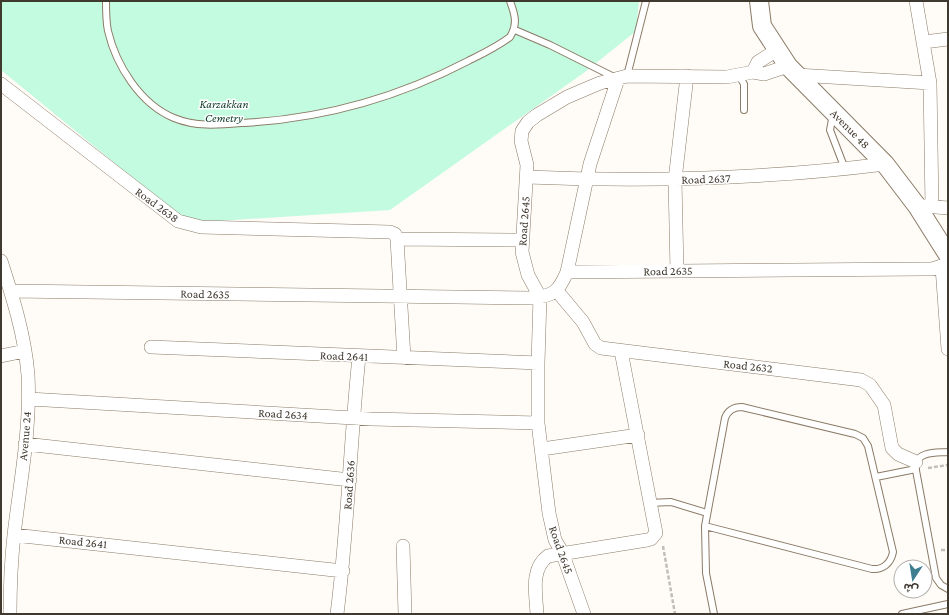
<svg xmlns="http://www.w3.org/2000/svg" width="949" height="615" font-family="'Crimson Pro','Noto Sans Arabic',serif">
  <rect width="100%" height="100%" fill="#fffbf7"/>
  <!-- green -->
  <path fill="#c3fbe0" d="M1 1H639L636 31 585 72 390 210 188 223 1 70Z"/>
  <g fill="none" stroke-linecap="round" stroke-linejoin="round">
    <!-- lane casing -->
    <g stroke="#8b7b67" stroke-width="8">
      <path id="lane" d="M106 1C106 11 106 22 108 31 116 65 140 104 174 118 196 127 218 125 242 123 322 119 397 98 468 61 482 54 497 47 510 37 518 24 515 15 510 1
        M515 30 550 45 616 78
        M627 76 646 1
        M739 76 744 84V110
        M833 114 830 130 845 169
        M948 452C936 453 919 451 915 465L936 578 941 585 948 589
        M876 477 916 469
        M649 503 671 502 707 513
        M705 526 872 569C883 570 891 563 893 552L868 446 863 438 855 434 742 407C734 407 728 410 725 418L705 526 706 573 714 614
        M902 614 948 604"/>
    </g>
    <!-- street casing -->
    <g stroke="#8b7b67" stroke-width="14">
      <path id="street" d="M916 1 930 83 932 207
        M924 42 948 39
        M753 72 758 62 777 50
        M797 75 930 83
        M1 84 178 221 201 227 390 232 395 234 397 239 404 358
        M527 177C647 182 766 179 885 164
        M924 206 948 208
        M397 239 522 240
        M1 261C13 298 25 336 28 375 31 429 20 482 14 535 11 562 10 588 10 614
        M942 267 948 349
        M677 271 675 180 687 76
        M567 272 923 269H932L948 264
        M11 291 531 298C553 296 558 293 567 272L590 164 618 79
        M557 291 583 322 595 344 601 348 861 380 870 385 884 405 892 448 898 454 916 462
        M151 347 538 363
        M1 356 25 351
        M29 399 371 419 538 423
        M25 444 350 480
        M542 449 638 435
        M14 535 343 571
        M403 546 405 614
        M337 614C348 528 350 442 359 357
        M537 614C536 594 530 569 548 556L647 540 651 539 656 533 621 351
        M584 614 562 552 555 540 549 513 538 423V363L540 297 528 275 522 252 527 165 521 141 522 131 528 122 537 115 567 97 600 83 627 76 727 77 753 72 764 74 788 66"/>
    </g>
    <!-- secondary casing -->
    <g stroke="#8b7b67" stroke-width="20">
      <path id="secondary" d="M759 1 762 26 788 66 885 164 917 206 948 255"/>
    </g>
    <!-- path -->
    <path stroke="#c2bdb7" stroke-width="2.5" stroke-dasharray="4 2" stroke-linecap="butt" d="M928 468 948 465
      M663 546 675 614
      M941 550H948"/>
    <!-- lane -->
    <use href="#lane" stroke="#fff" stroke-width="6"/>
    <!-- street -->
    <use href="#street" stroke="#fff" stroke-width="13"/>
    <!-- secondary -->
    <use href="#secondary" stroke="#fff" stroke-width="18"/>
  </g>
  <g text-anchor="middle" stroke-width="3" stroke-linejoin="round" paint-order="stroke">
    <!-- park labels -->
    <g font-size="12" font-style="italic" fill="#154130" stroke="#fff">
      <text x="224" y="108">Karzakkan<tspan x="224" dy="14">Cemetry</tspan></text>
    </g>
    <!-- street labels -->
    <g font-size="12" fill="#403930" stroke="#fff">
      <text transform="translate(850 129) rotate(45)" y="4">Avenue 48</text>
      <text transform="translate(706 179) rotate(-2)" y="4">Road 2637</text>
      <text transform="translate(157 205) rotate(36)" y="4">Road 2638</text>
      <text transform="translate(524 221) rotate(-86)" y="4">Road 2645</text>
      <text transform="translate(668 271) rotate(-1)" y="4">Road 2635</text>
      <text transform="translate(205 294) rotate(1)" y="4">Road 2635</text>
      <text transform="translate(344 356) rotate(2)" y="4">Road 2641</text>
      <text transform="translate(748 366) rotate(6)" y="4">Road 2632</text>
      <text transform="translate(283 414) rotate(3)" y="4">Road 2634</text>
      <text transform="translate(25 436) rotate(-85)" y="4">Avenue 24</text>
      <text transform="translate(349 485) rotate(-86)" y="4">Road 2636</text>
      <text transform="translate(83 542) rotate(6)" y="4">Road 2641</text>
      <text transform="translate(561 550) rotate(70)" y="4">Road 2645</text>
    </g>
  </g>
  <!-- border -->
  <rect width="949" height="615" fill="none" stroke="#403930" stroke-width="4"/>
  <!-- north arrow -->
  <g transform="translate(913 579) rotate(192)"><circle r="19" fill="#ffffff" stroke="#b3b0ac"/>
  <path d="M0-3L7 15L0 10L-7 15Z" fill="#3d7e91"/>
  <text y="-6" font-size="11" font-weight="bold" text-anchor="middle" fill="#403930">ش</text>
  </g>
</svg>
